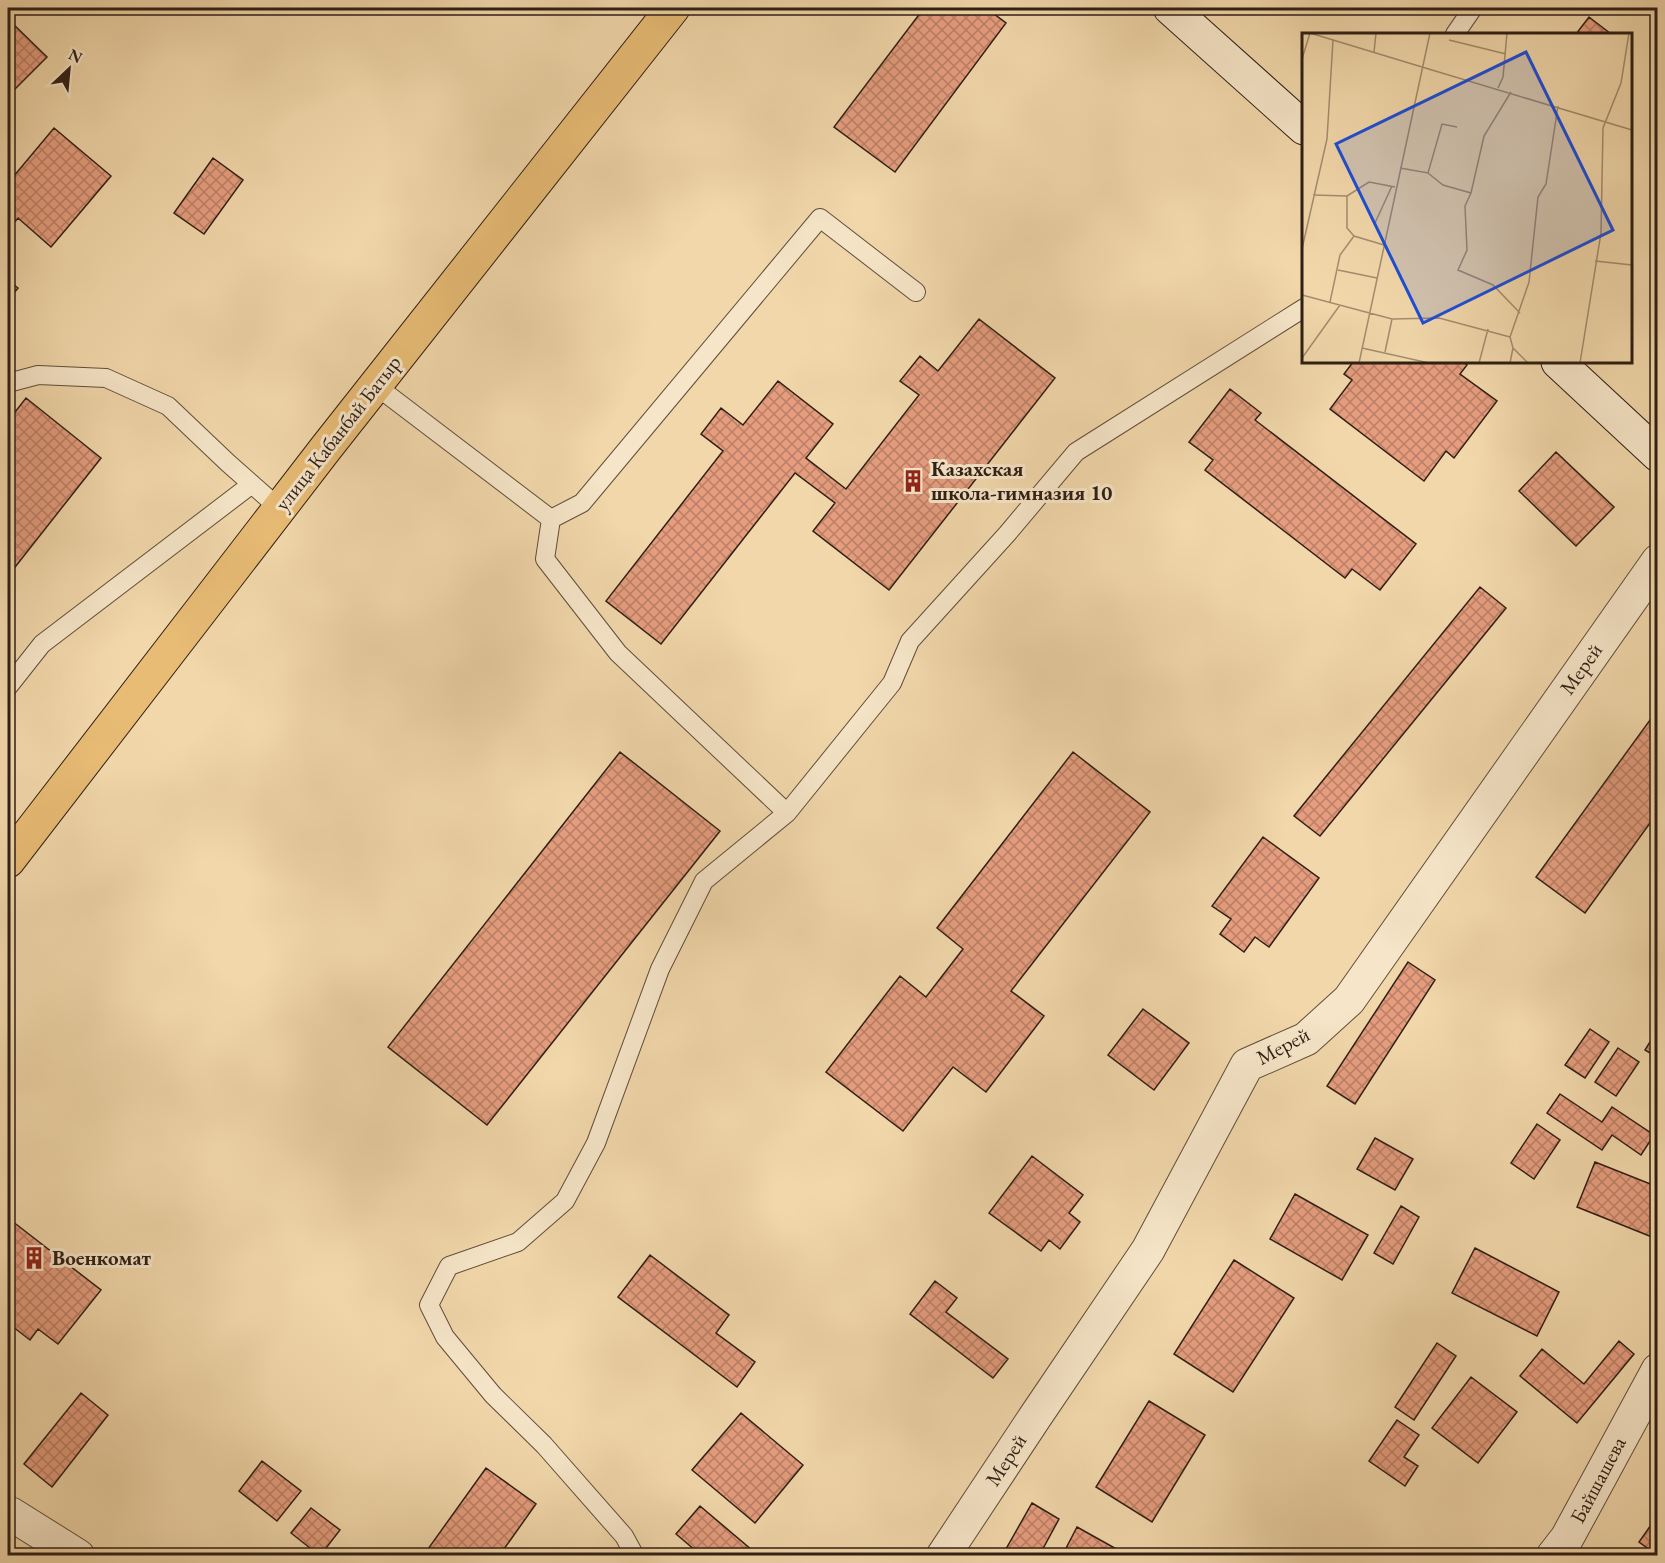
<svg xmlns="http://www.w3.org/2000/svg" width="1665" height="1563" font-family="'EB Garamond',serif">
  <defs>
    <pattern id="building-cross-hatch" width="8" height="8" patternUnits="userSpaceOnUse" patternTransform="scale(1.5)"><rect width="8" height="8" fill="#e59d7e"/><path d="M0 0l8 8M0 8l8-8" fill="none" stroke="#ba7f66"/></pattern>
  </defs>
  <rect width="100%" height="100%" fill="#f1d7aa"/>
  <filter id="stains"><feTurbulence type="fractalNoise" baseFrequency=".00333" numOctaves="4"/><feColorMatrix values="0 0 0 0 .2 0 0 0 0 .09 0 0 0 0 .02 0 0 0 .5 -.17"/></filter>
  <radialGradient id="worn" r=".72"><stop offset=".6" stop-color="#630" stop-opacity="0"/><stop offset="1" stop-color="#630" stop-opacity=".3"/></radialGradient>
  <!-- building -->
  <path fill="url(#building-cross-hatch)" stroke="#2f1f15" stroke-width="1.5" d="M924 8H986L1006 23 895 172 834 127Z
    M1589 17 1611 34H1576Z
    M8 19 47 57 8 96Z
    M54 128 111 176 51 247 18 218 8 230V183Z
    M213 158 243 180 204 234 174 213Z
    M8 280 18 288 8 300Z
    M979 319 1055 378 889 590 813 531 835 503 795 473 661 644 606 601 723 451 701 434 721 408 743 425 778 381 833 424 806 458 846 489 919 395 900 381 920 356 938 371Z
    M1353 362H1463L1467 365 1460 374 1497 401 1454 458 1446 451 1424 481 1330 409 1352 380 1344 374Z
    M1230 389 1261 413 1255 420 1416 544 1380 590 1352 569 1345 578 1205 470 1213 460 1189 442Z
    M26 398 101 458 8 576V421Z
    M1556 452 1614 507 1576 546 1519 491Z
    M1480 587 1506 608 1320 836 1294 816Z
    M1658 709V812L1585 913 1536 877Z
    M620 752 720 831 487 1125 388 1047Z
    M1073 752 1150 812 1011 991 1044 1016 986 1092 953 1067 903 1131 826 1072 900 976 926 997 963 949 937 928Z
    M1263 837 1319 878 1269 947 1255 937 1244 952 1220 934 1231 919 1212 906Z
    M1408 962 1435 980 1355 1104 1327 1086Z
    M1143 1009 1189 1043 1154 1090 1108 1055Z
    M1590 1029 1609 1042 1585 1078 1565 1065Z
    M1658 1029V1058L1645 1050Z
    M1618 1048 1639 1062 1616 1096 1595 1082Z
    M1560 1094 1602 1122 1612 1107 1654 1135 1641 1155 1612 1135 1602 1150 1547 1113Z
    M1537 1124 1560 1140 1534 1179 1511 1163Z
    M1375 1138 1413 1159 1395 1190 1357 1169Z
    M1032 1156 1083 1195 1069 1213 1080 1222 1060 1249 1049 1240 1041 1251 989 1213Z
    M1595 1162 1658 1187V1223L1652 1237 1577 1207Z
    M1295 1194 1368 1235 1342 1280 1270 1239Z
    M1401 1206 1419 1217 1393 1264 1374 1253Z
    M12 1221 101 1290 58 1344 38 1329 30 1340 8 1323V1226Z
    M1475 1248 1559 1292 1537 1336 1452 1293Z
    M650 1255 729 1315 716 1333 755 1362 737 1387 618 1297Z
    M1234 1260 1294 1298 1233 1392 1174 1354Z
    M935 1281 957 1298 946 1312 1008 1359 993 1378 910 1314Z
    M1619 1341 1634 1354 1577 1423 1520 1376 1542 1349 1584 1384Z
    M1437 1343 1456 1356 1414 1420 1395 1407Z
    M1471 1377 1517 1412 1478 1463 1432 1428Z
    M81 1393 108 1415 52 1487 24 1464Z
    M1149 1401 1205 1435 1152 1522 1096 1487Z
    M741 1413 803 1465 755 1523 692 1470Z
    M1397 1420 1419 1435 1404 1457 1418 1466 1405 1486 1369 1461Z
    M262 1461 301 1491 277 1521 239 1491Z
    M486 1468 536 1504 499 1556H423Z
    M1032 1503 1059 1519 1039 1556H1002Z
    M700 1506 759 1556H702L676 1534Z
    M311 1508 340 1530 320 1556 291 1533Z
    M1658 1515V1554L1657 1555 1639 1542Z
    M1077 1527 1129 1556H1062Z"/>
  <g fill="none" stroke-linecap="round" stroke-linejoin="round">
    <!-- lane casing -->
    <g stroke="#604d3a" stroke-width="20">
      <path id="lane" d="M1455 34 1473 8
        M8 383 38 375 106 378 168 406 228 463 280 509
        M375 385 551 519 582 503 820 218 916 292
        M551 519 545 559 618 653 787 813 892 683 910 641 1007 534 1076 452 1304 308
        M8 687 42 644 252 484
        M635 1556 624 1536 544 1445 493 1395 445 1337 429 1305 449 1266 518 1242 565 1201 596 1143 660 969 704 881 787 813"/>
    </g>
    <!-- street casing -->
    <g stroke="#604d3a" stroke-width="35">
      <path id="street" d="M8 1513 11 1514 78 1556
        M943 1556 1035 1417 1148 1250 1247 1065 1306 1039 1349 1000 1658 561
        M1553 1556 1567 1538 1658 1370"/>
    </g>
    <!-- secondary casing -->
    <g stroke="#2f1f15" stroke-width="35">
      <path id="secondary" d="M1170 8 1304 128
        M1558 362 1658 455"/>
    </g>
    <!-- primary casing -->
    <g stroke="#2f1f15" stroke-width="35">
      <path id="primary" d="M8 861 326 448 673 8"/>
    </g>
    <!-- lane -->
    <use href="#lane" stroke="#f6e5c8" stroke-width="18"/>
    <!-- street -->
    <use href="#street" stroke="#f6e5c8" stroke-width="33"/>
    <!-- secondary -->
    <use href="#secondary" stroke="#f6e5c8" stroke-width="33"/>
    <!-- primary -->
    <use href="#primary" stroke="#e8bc75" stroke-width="33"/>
  </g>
  <!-- icons -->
  <defs>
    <g id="building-bare" transform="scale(1.8)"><path d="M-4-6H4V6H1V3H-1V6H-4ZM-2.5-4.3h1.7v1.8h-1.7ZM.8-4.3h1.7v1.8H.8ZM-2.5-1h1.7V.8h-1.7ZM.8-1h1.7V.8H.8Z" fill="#8f2418" stroke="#f6e5c8" stroke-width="2.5" paint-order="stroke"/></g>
  </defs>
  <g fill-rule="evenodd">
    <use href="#building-bare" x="913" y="481"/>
    <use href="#building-bare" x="34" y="1258"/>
  </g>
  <g text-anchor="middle" stroke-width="6" stroke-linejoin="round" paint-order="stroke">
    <!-- street labels -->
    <g font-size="21" fill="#2f1f15" stroke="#f6e5c8">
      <text transform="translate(338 433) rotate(-52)" y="7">улица Кабанбай Батыр</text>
      <text transform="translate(1581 669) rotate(-55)" y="7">Мерей</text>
      <text transform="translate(1283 1046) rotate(-28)" y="7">Мерей</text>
      <text transform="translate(1006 1460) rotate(-57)" y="7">Мерей</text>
      <text transform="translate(1598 1480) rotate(-62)" y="7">Байшашева</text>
    </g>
    <!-- poi labels -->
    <g font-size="21" font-weight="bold" fill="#2f1f15" stroke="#f6e5c8" text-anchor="start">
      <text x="931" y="476">Казахская<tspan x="931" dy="24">школа-гимназия 10</tspan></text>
      <text x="52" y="1265">Военкомат</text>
    </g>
  </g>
  <!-- overview -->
  <g transform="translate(1302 33)">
    <rect width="330" height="330" fill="#f1d7aa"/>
    <path fill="none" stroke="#a38d6e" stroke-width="1.5" d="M8 0 120 34M147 7 204 21M72 19 74 0M0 26 8 0M120 34 330 97M196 55 201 44 205 0M98 135 126 140 140 91 155 94M126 140 141 152 169 160 182 103 209 59M169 160 163 173 165 217 156 237 191 252 218 280M11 162 45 163V195L52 203 82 212M45 163 67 149 93 154M82 211 73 190 90 153M0 216 25 106 31 7M293 228 330 232M36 237 75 245M0 262 90 286 137 285 208 304M28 269 38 222 52 203M60 315 127 330M211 315 226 330M83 319 90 286M0 325 38 272M57 330 128 0M177 330 186 296M208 330 211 315 208 304 227 249 236 164 244 151 256 73M278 330 299 200 301 95 319 50 327 0"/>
    <path fill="#1d4ed8" fill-opacity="0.15" stroke="#1d4ed8" stroke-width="3" d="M224 19 311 197 121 290 34 111Z"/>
    <rect width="330" height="330" fill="none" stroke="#2f1f15" stroke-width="3"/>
  </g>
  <!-- margin -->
  <rect width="1665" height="1563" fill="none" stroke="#f1d7aa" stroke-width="30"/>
  <rect x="9" y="9" width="1647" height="1545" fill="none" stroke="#2f1f15" stroke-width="3"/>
  <rect x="15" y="15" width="1635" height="1533" fill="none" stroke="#2f1f15" stroke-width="1.5"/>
  <!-- north arrow -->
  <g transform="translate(69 69) rotate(26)" stroke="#f6e5c8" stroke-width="4.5" paint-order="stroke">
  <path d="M0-4.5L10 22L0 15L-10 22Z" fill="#2f1f15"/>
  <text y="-9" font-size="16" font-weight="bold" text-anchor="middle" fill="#2f1f15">N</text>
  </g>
  <rect width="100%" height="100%" filter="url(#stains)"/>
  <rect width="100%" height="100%" fill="url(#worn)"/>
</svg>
